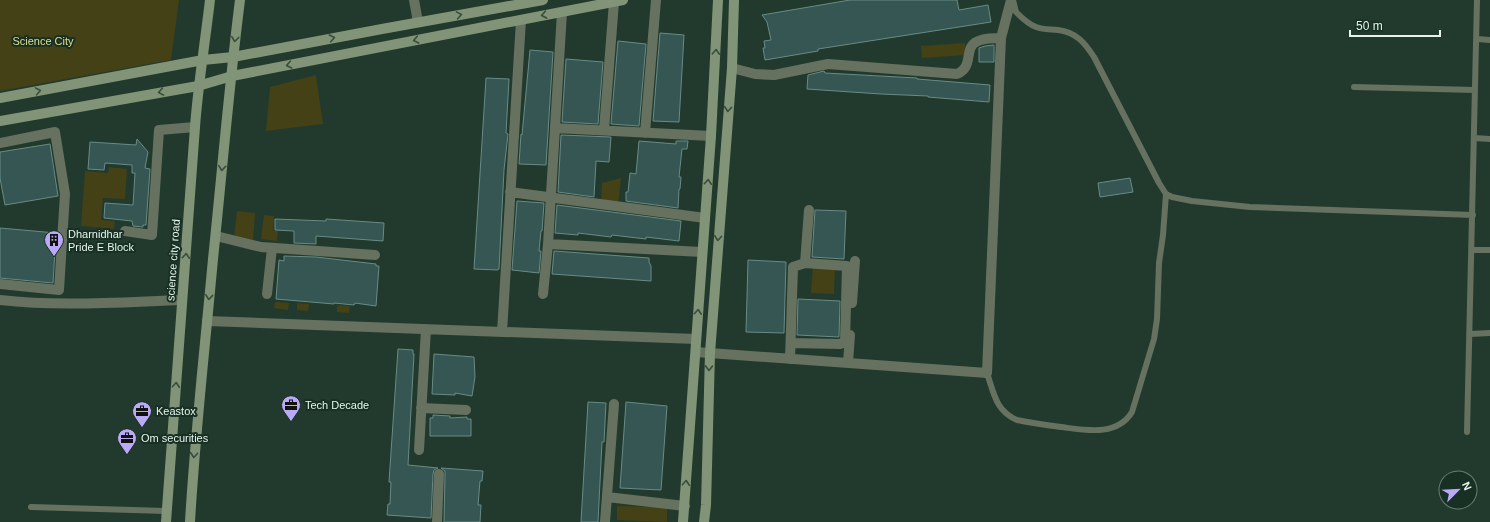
<svg xmlns="http://www.w3.org/2000/svg" width="1490" height="522" font-family="Arial,sans-serif">
  <rect width="100%" height="100%" fill="#213a2d"/>
  <!-- green -->
  <path fill="#434115" d="M0 0H179L171 60 0 91Z
    M965 43 966 55 922 58 921 46Z
    M316 75 323 124 266 131 270 87Z
    M109 167 127 169 125 199 103 198 101 220 115 221 114 229 81 226 85 171 108 173Z
    M621 178 618 205 601 203 602 183Z
    M237 211 255 213 253 241 234 237Z
    M264 215 274 216 273 231H278L277 241 261 239Z
    M813 265 835 267 834 294 811 293Z
    M275 302 289 303 288 310 274 308Z
    M297 303 309 304 308 311 297 310Z
    M337 305 350 306 349 313 337 312Z
    M617 506 667 507V522L617 520Z"/>
  <!-- building -->
  <path fill="#355652" stroke="#698b86" d="M850 0H957L959 10 988 5 991 22 818 49V51L765 60 763 48H765L764 41 771 40 767 22 762 15Z
    M660 33 684 35 679 122 653 121Z
    M618 41 646 44 639 126 611 124Z
    M994 45V62H979V48L985 46Z
    M530 50 553 52 546 165 519 164 521 134 522 135Z
    M566 59 603 62 598 124 562 122Z
    M824 71 825 73 917 78V79L990 85 989 102 928 97V96L881 94 807 89 808 75Z
    M486 78 509 79 506 133 508 134 504 170 499 269H498V270L474 269Z
    M561 135 611 137 609 162 596 161 594 197 558 192Z
    M137 139 148 152 145 168 150 169 146 225H143V227L133 226 132 221 104 218 105 203 133 205 135 173H132V165L105 163 104 170 88 169 90 142 136 145Z
    M639 141 676 144V141H688L687 149H682L679 177H681L680 189H679L678 208 626 201V192H628L630 173 636 174Z
    M50 144 58 196 5 205 0 178V152Z
    M1130 178 1133 192 1100 197 1098 183Z
    M517 201 544 203 542 231H541L539 251H541L539 273 512 270Z
    M557 205 681 221 679 241 646 237V239L612 235 611 237 578 233V235L555 233Z
    M815 210 846 211 844 259 812 257Z
    M275 219 326 221V219L384 223 383 241 316 236V244L294 243V231L275 230Z
    M0 228 56 233 53 283 0 278Z
    M554 251 649 258V262L651 266V281L552 274Z
    M284 256 316 257 376 264V266H379L376 306 355 303 354 305 334 303V304L276 299 279 260 284 261Z
    M748 260 786 262 784 333 746 332Z
    M798 299 840 301 839 337 797 335Z
    M398 349 413 350V354H414L408 465 438 468 434 470 433 474 431 518 387 515 388 504H390L391 482H389Z
    M434 354 474 357 475 377 472 396 455 393V395L432 394Z
    M588 402 606 403 604 442H602L598 522H581Z
    M626 402 667 406 661 490 620 488Z
    M433 415 450 416V418L467 417V419H471V436H430V418H433Z
    M441 468 483 471 482 481H480L478 505H481L480 522H444L445 474V471Z"/>
  <g fill="none" stroke-linecap="round" stroke-linejoin="round">
    <!-- lane -->
    <path stroke="#66715f" stroke-width="6" d="M1013 0 1016 12C1022 18 1028 24 1036 27 1044 30 1050 29 1058 30 1076 32 1085 43 1094 57L1159 183 1166 194 1172 197 1192 201 1250 207 1473 215
      M1477 39 1490 40
      M1354 87 1475 90
      M1474 138 1490 139
      M1472 250H1490
      M1470 334 1490 333
      M987 373C994 394 996 411 1017 420 1032 423 1046 425 1061 427 1085 430 1117 437 1132 412L1154 339 1157 319 1159 263 1163 235 1166 194
      M1467 432 1477 0
      M31 507 166 511"/>
    <!-- street -->
    <path stroke="#66715f" stroke-width="10" d="M414 0 418 22
      M732 68 755 74 774 75 828 64 957 74C976 66 961 45 981 40 987 38 994 38 1001 38
      M555 128 711 136
      M604 130 614 2
      M645 133 656 0
      M0 143 55 132 65 194 59 290 0 284
      M510 192 705 218
      M125 231 152 235 159 130 195 127
      M216 236 261 247 375 255
      M548 244 702 252
      M267 294 272 248
      M543 294 548 244 562 12
      M0 300C60 307 122 302 182 300
      M852 303 855 261
      M207 321 696 339
      M502 332 521 20
      M791 343 840 344 845 342 847 266 805 263 809 210
      M696 352 987 373 1001 38 1011 0
      M790 359 793 267 805 263
      M848 363 850 335
      M421 408 466 410
      M419 450 426 329
      M607 497 685 506
      M437 522 439 474
      M605 522 614 404"/>
    <!-- secondary -->
    <path stroke="#829477" stroke-width="10" d="M0 98 203 60 233 57 382 29 543 0
      M0 121 198 86 232 76 623 0
      M166 522 195 127C198 85 205 43 210 0
      M190 522C195 434 205 347 213 259 222 173 229 86 240 0
      M683 522 711 136 718 0
      M704 522 706 505 710 353 732 68 734 0"/>
  </g>
  <!-- one-way arrows -->
  <defs><path id="oneway-chevron" d="M-2-3.5L2.5 0L-2 3.5" fill="none" stroke-width="1.6" stroke-linecap="round" stroke-linejoin="round"/></defs>
  <g stroke="#374e3c">
    <use href="#oneway-chevron" transform="translate(459 15) rotate(-10)"/>
    <use href="#oneway-chevron" transform="translate(544 15) rotate(169)"/>
    <use href="#oneway-chevron" transform="translate(332 38) rotate(-11)"/>
    <use href="#oneway-chevron" transform="translate(235 39) rotate(97)"/>
    <use href="#oneway-chevron" transform="translate(416 40) rotate(169)"/>
    <use href="#oneway-chevron" transform="translate(716 52) rotate(-87)"/>
    <use href="#oneway-chevron" transform="translate(289 65) rotate(169)"/>
    <use href="#oneway-chevron" transform="translate(38 91) rotate(-10)"/>
    <use href="#oneway-chevron" transform="translate(161 92) rotate(170)"/>
    <use href="#oneway-chevron" transform="translate(728 109) rotate(95)"/>
    <use href="#oneway-chevron" transform="translate(222 168) rotate(96)"/>
    <use href="#oneway-chevron" transform="translate(708 182) rotate(-86)"/>
    <use href="#oneway-chevron" transform="translate(718 238) rotate(95)"/>
    <use href="#oneway-chevron" transform="translate(186 256) rotate(-86)"/>
    <use href="#oneway-chevron" transform="translate(209 297) rotate(96)"/>
    <use href="#oneway-chevron" transform="translate(698 312) rotate(-86)"/>
    <use href="#oneway-chevron" transform="translate(709 368) rotate(91)"/>
    <use href="#oneway-chevron" transform="translate(176 385) rotate(-85)"/>
    <use href="#oneway-chevron" transform="translate(194 455) rotate(95)"/>
    <use href="#oneway-chevron" transform="translate(686 483) rotate(-86)"/>
  </g>
  <!-- icons -->
  <defs>
    <g id="building-pin" transform="scale(1)"><path d="M0 17L-7.5 6A9.5 9.5 0 1 1 7.5 6Z" fill="#baaaf6" stroke="#173023"/><path d="M-4-6H4V6H1V3H-1V6H-4ZM-2.5-4.3h1.7v1.8h-1.7ZM.8-4.3h1.7v1.8H.8ZM-2.5-1h1.7V.8h-1.7ZM.8-1h1.7V.8H.8Z" fill="#111"/></g>
    <g id="office-pin" transform="scale(1)"><path d="M0 17L-7.5 6A9.5 9.5 0 1 1 7.5 6Z" fill="#baaaf6" stroke="#173023"/><path d="M-6-3h4V-5.5h4V-3h4V5H-6ZM-1-4.5V-3h2v-1.5ZM-6 0V1H6V0Z" fill="#111"/></g>
  </defs>
  <g fill-rule="evenodd">
    <use href="#building-pin" x="54" y="240"/>
    <use href="#office-pin" x="291" y="405"/>
    <use href="#office-pin" x="142" y="411"/>
    <use href="#office-pin" x="127" y="438"/>
  </g>
  <g text-anchor="middle" stroke-width="4" stroke-linejoin="round" paint-order="stroke">
    <!-- park labels -->
    <g font-size="11" fill="#e0de90" stroke="#173023">
      <text x="43" y="45">Science City</text>
    </g>
    <!-- poi labels -->
    <g font-size="11" fill="#e5f3eb" stroke="#173023" text-anchor="start">
      <text x="68" y="238">Dharnidhar<tspan x="68" dy="13">Pride E Block</tspan></text>
      <text x="305" y="409">Tech Decade</text>
      <text x="156" y="415">Keastox</text>
      <text x="141" y="442">Om securities</text>
    </g>
    <!-- street labels -->
    <g font-size="11" fill="#e5f3eb" stroke="#173023">
      <text transform="translate(173 260) rotate(-86)" y="4">science city road</text>
    </g>
  </g>
  <!-- north arrow -->
  <g transform="translate(1458 490) rotate(66)"><circle r="19" fill="#173023" stroke="#697e73"/>
  <path d="M0-3L7 15L0 10L-7 15Z" fill="#baaaf6"/>
  <text y="-6" font-size="11" font-weight="bold" text-anchor="middle" fill="#e5f3eb">N</text>
  </g>
  <!-- scale -->
  <path d="M1350 30v6h90v-6" fill="none" stroke="#e5f3eb" stroke-width="2"/>
  <text x="1356" y="30" font-size="12" fill="#e5f3eb" stroke="#173023" stroke-width="3" paint-order="stroke">50 m</text>
</svg>
